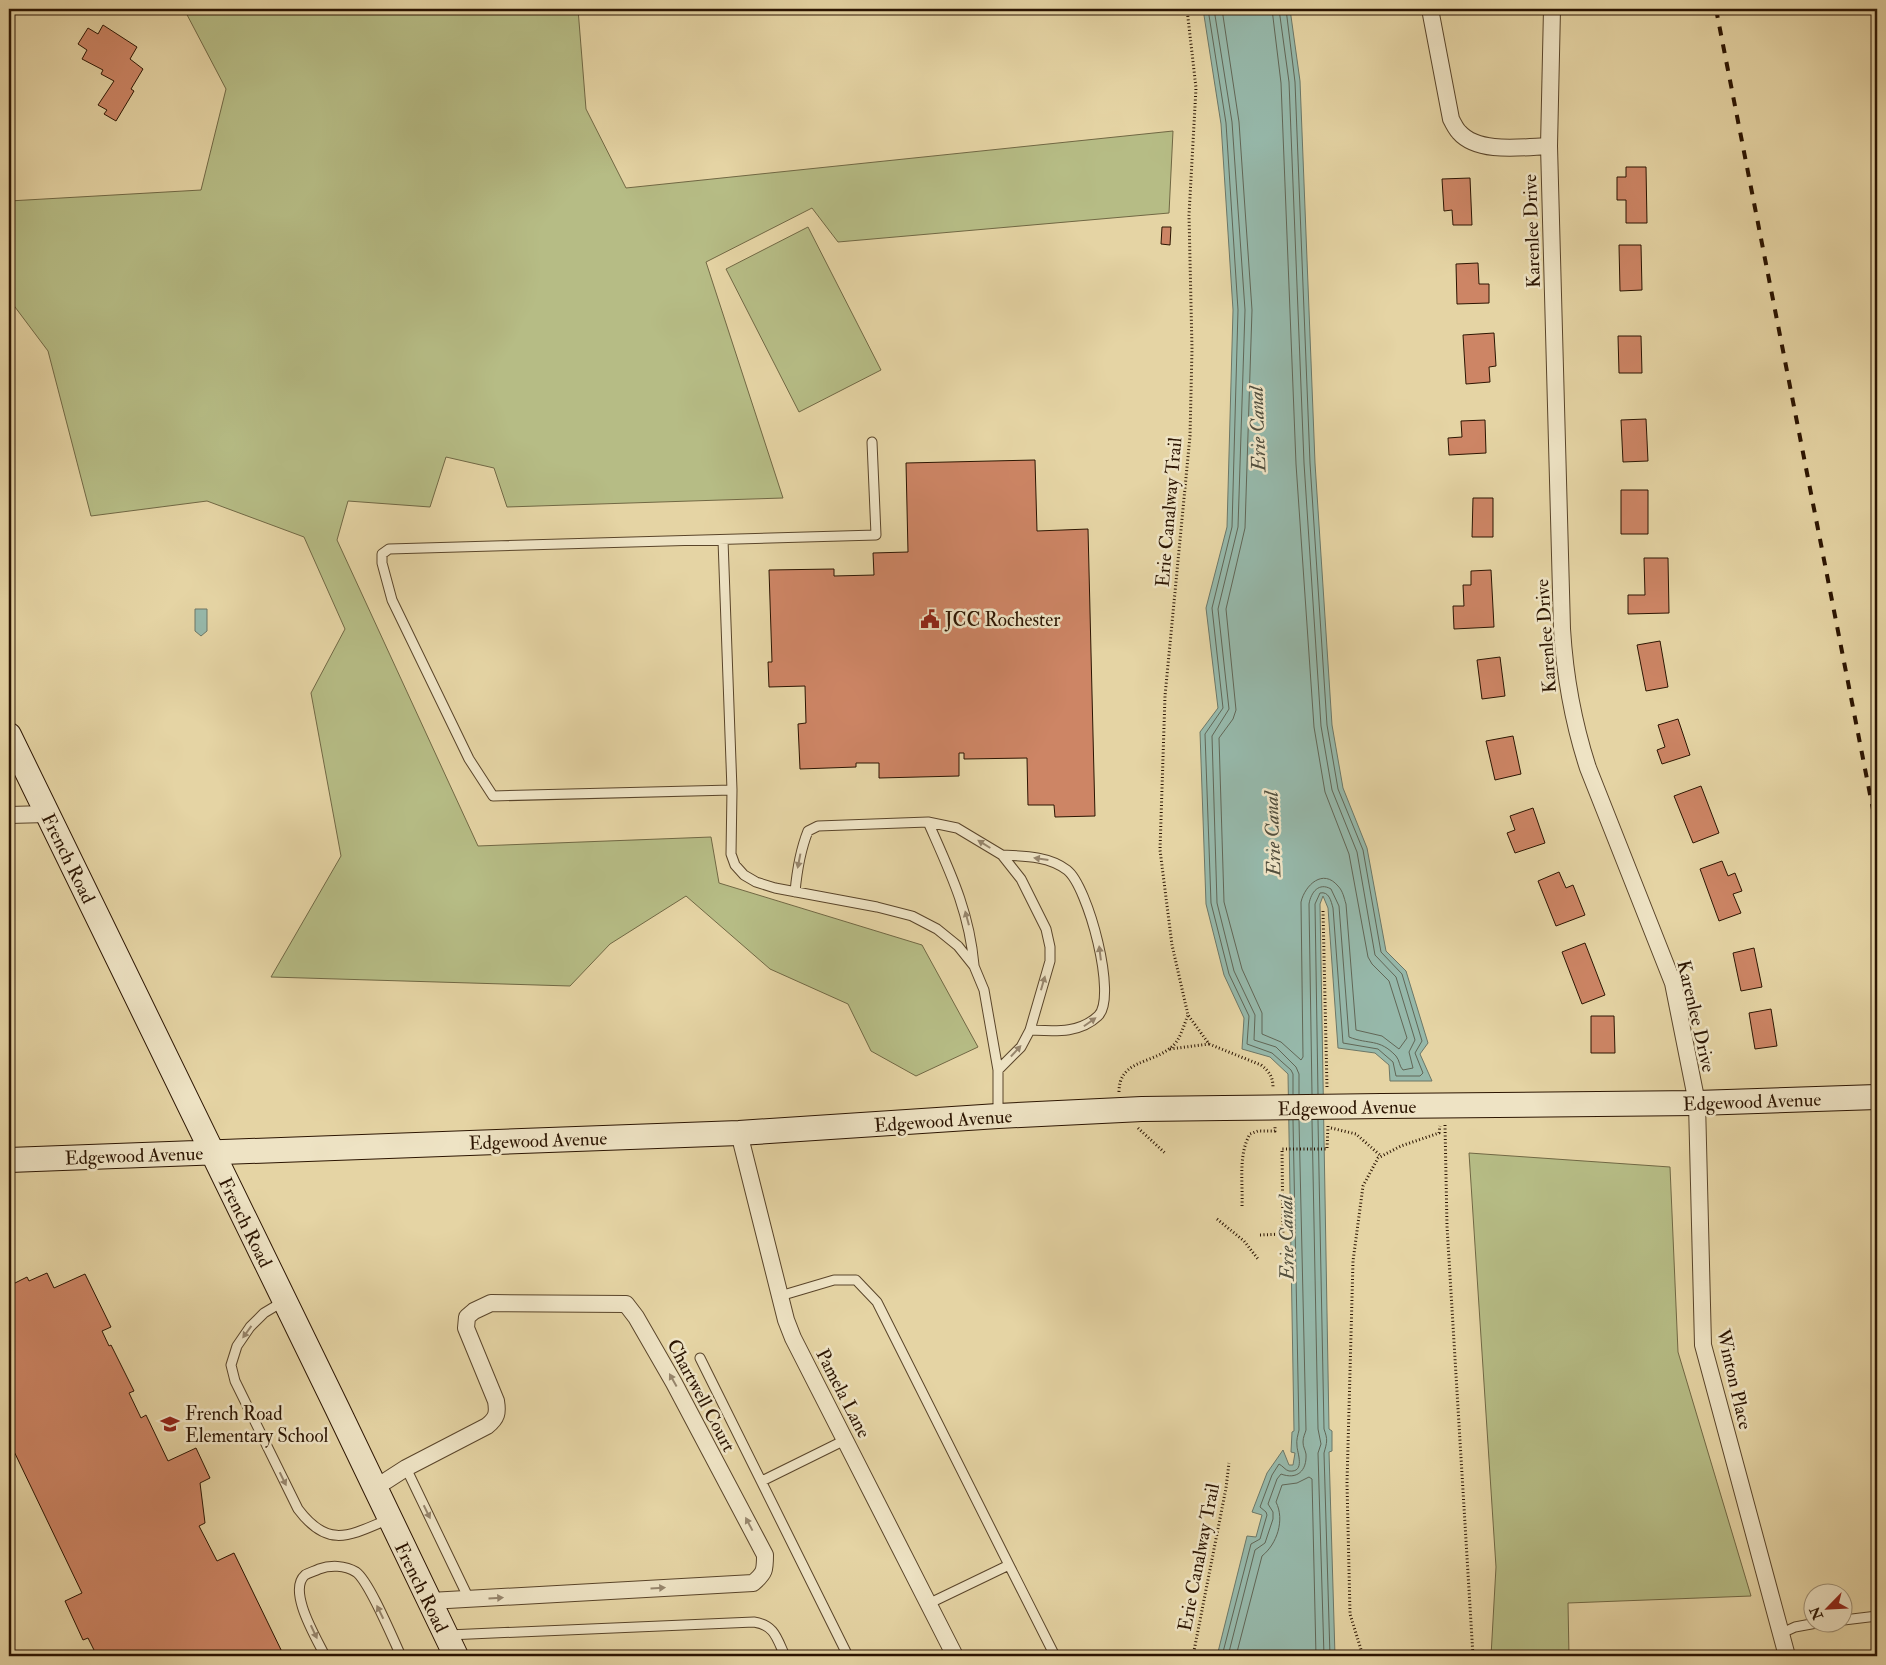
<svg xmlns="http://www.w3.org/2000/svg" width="1886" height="1665" font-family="'IM FELL Double Pica',serif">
  <rect width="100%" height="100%" fill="#e5d4a4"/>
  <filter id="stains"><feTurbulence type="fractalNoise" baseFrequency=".004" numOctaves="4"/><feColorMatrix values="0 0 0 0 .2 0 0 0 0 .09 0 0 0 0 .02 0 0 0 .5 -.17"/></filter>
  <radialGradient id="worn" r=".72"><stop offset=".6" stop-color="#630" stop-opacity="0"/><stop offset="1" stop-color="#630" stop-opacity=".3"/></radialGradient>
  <!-- green -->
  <path fill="#b6bc85" stroke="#716844" d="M184 9H578L586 109 626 188 1173 131 1169 213 838 242 812 208 706 262 783 498 507 507 494 468 446 457 430 507 348 501 337 540 478 846 711 837 719 883 922 945 978 1047 916 1076 871 1051 848 1004 770 969 686 896 610 944 570 986 271 977 341 856 311 693 345 629 304 537 207 501 91 516 48 351 12 303H9V201L201 190 226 89Z
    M808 227 881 370 799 412 726 269Z
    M1469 1153 1670 1167 1678 1352 1751 1596 1568 1603 1569 1656H1491L1496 1567Z"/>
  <!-- water -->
  <path fill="#96b8aa" stroke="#6c7767" d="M1203 9H1290L1300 81 1315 463 1332 725 1343 788 1367 848 1386 951 1406 971 1428 1043 1420 1054 1432 1081H1390L1389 1065 1375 1053 1338 1048 1328 908 1323 896 1320 904 1329 1429 1332 1431V1451L1329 1452 1335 1656H1217L1247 1536 1256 1537 1262 1515 1252 1512 1267 1473 1283 1450 1289 1465H1293L1295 1453 1291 1452 1292 1432 1294 1431 1288 1074 1270 1057 1242 1049 1244 1018 1224 975 1206 904 1200 732 1218 708 1206 608 1227 527 1233 310 1221 124Z
    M195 609H207V631L201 636 195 631Z"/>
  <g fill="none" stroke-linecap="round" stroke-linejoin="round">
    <!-- shore -->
    <path stroke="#616656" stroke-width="1" d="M1208 9 1226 123 1238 310 1232 527 1212 608 1223 708 1205 734 1211 903 1229 974 1249 1016 1247 1044 1272 1053 1291 1070 1293 1074V1094
      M1214 9 1232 122 1245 310 1238 527 1218 609 1229 709 1212 736 1217 903 1234 971 1255 1015 1254 1040 1276 1047 1296 1067 1299 1074V1094
      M1222 9 1239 122 1252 310 1245 528 1226 609 1236 710 1233 719 1219 738 1224 902 1242 969 1262 1013V1034L1281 1042 1301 1060 1303 1057 1301 902C1305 885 1323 868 1338 886 1343 891 1344 898 1346 904L1356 1030 1382 1036 1399 1049 1407 1038 1389 981 1372 964 1368 957 1349 854 1325 792 1314 727 1296 464 1281 83 1272 9
      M1279 9 1289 82 1304 463 1321 726 1332 790 1357 852 1375 955 1396 977 1415 1040 1409 1052 1413 1068 1403 1070C1399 1066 1400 1061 1396 1056 1379 1038 1369 1045 1349 1037L1339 906 1331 889C1319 882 1311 892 1309 904L1312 1094
      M1286 9 1295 82 1310 463 1327 725 1338 789 1363 850 1381 952 1402 974 1422 1041 1415 1053 1423 1073 1420 1076H1396L1393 1062 1378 1049 1343 1043 1333 908C1331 901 1329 891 1320 893L1315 904 1318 1094
      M1312 1120 1318 1429 1321 1444 1318 1453 1324 1656
      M1318 1120 1324 1429C1328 1440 1327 1442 1324 1453L1330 1656
      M1222 1656 1251 1544 1260 1539 1267 1515 1266 1512 1260 1507 1272 1475 1279 1464C1283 1466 1285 1470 1289 1471 1306 1473 1297 1452 1297 1446 1296 1440 1298 1435 1299 1430L1293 1120
      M1228 1656 1255 1550 1265 1543 1273 1519V1512L1268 1504 1277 1479 1281 1474C1297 1480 1307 1471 1306 1454 1305 1449 1303 1447 1303 1442 1303 1437 1305 1434 1306 1430L1299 1120
      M1236 1656 1262 1556C1277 1544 1285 1520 1276 1502L1282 1485 1297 1483 1309 1477 1312 1479 1316 1656"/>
  </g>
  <!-- building -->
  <path fill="#cd8565" stroke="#2c1502" d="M103 25 137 47 130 59 143 69 131 89 134 91 116 121 104 114 107 110 98 105 114 81 101 74 103 70 82 59 87 50 78 44 88 28 98 34Z
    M1626 167H1646L1647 223H1626V200H1617V177H1626Z
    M1470 178 1472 225H1453L1452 210 1444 211 1442 179Z
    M1162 227H1171L1170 245 1161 244Z
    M1619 245H1641L1642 290 1620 291Z
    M1478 263 1479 284H1489V303L1457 304 1456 264Z
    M1494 333 1496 366 1489 367 1490 382 1466 384 1463 335Z
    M1618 336H1641L1642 373H1619Z
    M1646 419 1648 461 1623 462 1621 420Z
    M1485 420 1486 453 1449 455 1448 438 1462 437 1461 421Z
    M1035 460 1037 531 1088 529 1095 816 1055 817 1054 805H1028L1027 758 964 759V753H959V776L879 778V763H856V767L800 769 798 724 806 723 805 686 769 687 768 662H772L769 570 834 569V576L874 575 873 553 908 552 906 463Z
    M1621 490H1648V534H1621Z
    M1473 498H1493V537H1472Z
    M1644 558H1668L1669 613 1628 614V595H1645Z
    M1491 570 1494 627 1454 629 1453 606H1464L1463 585H1471V571Z
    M1660 641 1668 687 1646 691 1637 645Z
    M1500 657 1505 696 1482 699 1477 660Z
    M1678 719 1690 755 1662 764 1657 750 1665 747 1658 725Z
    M1513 736 1521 774 1495 780 1486 741Z
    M1701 786 1719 833 1693 843 1674 796Z
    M1533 808 1545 843 1515 853 1507 833 1515 830 1510 816Z
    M1722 861 1728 876 1735 873 1742 891 1733 894 1741 913 1719 921 1700 869Z
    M1559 872 1566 888 1573 885 1585 915 1556 926 1538 881Z
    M1585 943 1605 995 1582 1004 1562 952Z
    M1754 948 1762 987 1741 991 1733 953Z
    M1771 1009 1777 1046 1755 1049 1749 1013Z
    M1591 1016H1614L1615 1053H1591Z
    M47 1273 54 1288 85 1274 111 1327 102 1331 109 1346 111 1345 134 1391 129 1393 141 1418 146 1415 168 1461 196 1448 210 1478 200 1483 205 1523 199 1526 217 1561 234 1553 284 1656H97L88 1638 83 1640 65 1601 82 1593 9 1441V1286L27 1277 29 1281Z"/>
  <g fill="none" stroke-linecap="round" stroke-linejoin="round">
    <!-- lane casing -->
    <g stroke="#5a452a" stroke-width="11">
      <path id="lane" d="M723 540 732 790 731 854 735 865 744 875 756 882 775 888 877 907 912 916 937 929 958 946 974 966 984 990 998 1070V1115
        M732 790 493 796 469 759 392 600 382 563V554L389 549 876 535 872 442
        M928 822C950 872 969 910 974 965
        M1002 855C1024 856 1049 856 1067 870 1088 886 1118 998 1098 1016 1079 1034 1054 1031 1030 1030
        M795 892C797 870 800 851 808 831L818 826 928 822 957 828 1002 855 1021 879 1046 929 1050 947V961L1030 1030 1021 1047 998 1070
        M780 1296 834 1280H856L877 1302 1009 1565 928 1604
        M284 1301 264 1313 250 1327 237 1346 231 1365 235 1381 298 1509C328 1549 349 1536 389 1519
        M700 1358 848 1656
        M406 1468 469 1599
        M762 1481 845 1440
        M1009 1565 1055 1656
        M1844 1620 1877 1616
        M1782 1633 1795 1627 1822 1622
        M448 1635 754 1622C775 1625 777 1639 785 1656
        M325 1656C317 1639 287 1591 305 1575 308 1573 315 1571 319 1569 330 1565 345 1565 356 1572 369 1581 393 1639 401 1656"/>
    </g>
    <!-- street casing -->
    <g stroke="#5a452a" stroke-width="18">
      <path id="street" d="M1430 9 1451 119C1453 123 1456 129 1459 132 1478 154 1523 147 1549 146
        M1552 9 1549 146 1562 629C1565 678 1573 722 1588 768L1673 983 1697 1103 1703 1345 1787 1656
        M9 815 47 814
        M739 1133 786 1320 793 1338 955 1656
        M375 1488 406 1468 487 1426C497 1418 498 1413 496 1401L466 1328 467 1317 474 1311 491 1303 626 1304 636 1317 674 1383 765 1555C765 1570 765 1573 753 1583L430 1601"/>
    </g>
    <!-- secondary casing -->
    <g stroke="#2c1502" stroke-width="26">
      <path id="secondary" d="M9 735 337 1408 456 1656
        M1382 1106 1697 1103 1877 1097
        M9 1160 739 1133 998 1116 1142 1109 1224 1108"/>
    </g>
    <!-- path -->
    <path stroke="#2c1502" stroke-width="3" stroke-dasharray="1 2.5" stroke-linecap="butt" d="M1187 9 1196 88 1189 215 1192 349 1190 436 1165 696 1160 850 1172 945 1188 1015 1209 1044 1261 1065C1269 1071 1273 1077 1273 1087
      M1323 911 1327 1087
      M1170 1049 1209 1044
      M1119 1092C1119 1061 1149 1064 1169 1049 1180 1042 1183 1027 1188 1015
      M1445 1125 1447 1226 1473 1656
      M1138 1128 1165 1153
      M1331 1128 1356 1134 1381 1156
      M1242 1206C1243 1182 1238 1155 1250 1134L1258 1131H1275V1126
      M1217 1219 1244 1241 1258 1259
      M1260 1235 1283 1234 1282 1149H1327L1328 1126
      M1193 1656 1226 1488 1229 1463
      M1363 1656 1350 1614 1347 1483 1353 1261 1363 1186 1378 1158 1401 1146 1439 1133 1440 1126"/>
    <!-- lane -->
    <use href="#lane" stroke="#eee3c4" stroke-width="9"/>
    <!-- street -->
    <use href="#street" stroke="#eee3c4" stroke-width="16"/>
    <!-- secondary -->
    <use href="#secondary" stroke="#eee3c4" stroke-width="24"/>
    <!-- rail -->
    <path stroke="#2c1502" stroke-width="4" stroke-dasharray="9 9" stroke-linecap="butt" d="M1716 9 1877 830"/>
    <!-- secondary-bridge casing -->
    <g stroke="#2c1502" stroke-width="26" stroke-linecap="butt">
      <path id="secondary-bridge" d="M1224 1108 1382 1106"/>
    </g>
    <!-- secondary-bridge -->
    <use href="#secondary-bridge" stroke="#eee3c4" stroke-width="24"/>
  </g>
  <!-- one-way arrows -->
  <defs><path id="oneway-solid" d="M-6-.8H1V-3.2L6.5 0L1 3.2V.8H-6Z" transform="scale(1.25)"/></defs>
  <g fill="#97866d">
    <use href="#oneway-solid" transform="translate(984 844) rotate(-148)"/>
    <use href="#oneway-solid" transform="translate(1041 859) rotate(-172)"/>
    <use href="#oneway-solid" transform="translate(799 861) rotate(101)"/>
    <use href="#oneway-solid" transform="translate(967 918) rotate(-105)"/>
    <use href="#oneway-solid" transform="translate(1100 953) rotate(-97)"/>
    <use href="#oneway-solid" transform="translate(1043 983) rotate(-74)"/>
    <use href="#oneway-solid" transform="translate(1090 1022) rotate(-35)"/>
    <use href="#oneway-solid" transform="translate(1016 1051) rotate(-47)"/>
    <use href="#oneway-solid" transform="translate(247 1332) rotate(126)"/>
    <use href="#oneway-solid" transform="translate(673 1380) rotate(-119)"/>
    <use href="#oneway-solid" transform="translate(283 1479) rotate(64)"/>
    <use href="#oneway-solid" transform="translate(427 1512) rotate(64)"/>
    <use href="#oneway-solid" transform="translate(749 1524) rotate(-118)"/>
    <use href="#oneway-solid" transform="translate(658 1588) rotate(-3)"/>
    <use href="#oneway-solid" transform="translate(496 1598) rotate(-3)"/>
    <use href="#oneway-solid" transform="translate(380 1612) rotate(-116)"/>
    <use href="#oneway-solid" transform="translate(314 1632) rotate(65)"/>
  </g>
  <!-- icons -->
  <defs>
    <g id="civic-bare" transform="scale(1.5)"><path d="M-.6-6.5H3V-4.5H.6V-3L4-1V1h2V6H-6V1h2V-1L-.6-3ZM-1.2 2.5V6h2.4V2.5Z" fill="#8f2418" stroke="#eee3c4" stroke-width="2.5" paint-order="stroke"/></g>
    <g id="school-bare" transform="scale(1.5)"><path d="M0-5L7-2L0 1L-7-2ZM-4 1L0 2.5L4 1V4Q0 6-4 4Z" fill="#8f2418" stroke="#eee3c4" stroke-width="2.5" paint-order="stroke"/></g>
  </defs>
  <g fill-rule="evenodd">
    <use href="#civic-bare" x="930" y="619"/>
    <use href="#school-bare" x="170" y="1424"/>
  </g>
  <g text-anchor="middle" stroke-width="5" stroke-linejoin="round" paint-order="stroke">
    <!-- street labels -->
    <g font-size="19" fill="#2c1502" stroke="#eee3c4">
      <text transform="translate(1531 231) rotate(-92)" y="7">Karenlee Drive</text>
      <text transform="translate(1168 512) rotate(-85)" y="7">Erie Canalway Trail</text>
      <text transform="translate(1545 636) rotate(-94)" y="7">Karenlee Drive</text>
      <text transform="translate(69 858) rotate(64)" y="7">French Road</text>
      <text transform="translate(1697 1016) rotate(77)" y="7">Karenlee Drive</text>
      <text transform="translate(1752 1101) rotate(-2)" y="7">Edgewood Avenue</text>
      <text transform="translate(1347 1107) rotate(-1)" y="7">Edgewood Avenue</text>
      <text transform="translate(943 1120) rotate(-4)" y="7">Edgewood Avenue</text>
      <text transform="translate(538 1140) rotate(-2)" y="7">Edgewood Avenue</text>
      <text transform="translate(134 1155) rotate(-2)" y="7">Edgewood Avenue</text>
      <text transform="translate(246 1222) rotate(64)" y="7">French Road</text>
      <text transform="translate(1735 1379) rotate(77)" y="7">Winton Place</text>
      <text transform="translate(844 1393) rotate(63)" y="7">Pamela Lane</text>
      <text transform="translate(702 1395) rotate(62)" y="7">Chartwell Court</text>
      <text transform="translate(1198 1557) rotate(-79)" y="7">Erie Canalway Trail</text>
      <text transform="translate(422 1587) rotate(64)" y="7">French Road</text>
    </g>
    <!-- poi labels -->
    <g font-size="19" fill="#2c1502" stroke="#eee3c4" text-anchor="start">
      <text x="945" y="626">JCC Rochester</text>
      <text x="185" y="1420">French Road<tspan x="185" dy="22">Elementary School</tspan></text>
    </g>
    <!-- water labels -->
    <g font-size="20" font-style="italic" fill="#514e3d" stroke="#eee3c4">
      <text transform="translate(1257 429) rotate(-92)" y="7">Erie Canal</text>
      <text transform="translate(1272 834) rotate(-92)" y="7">Erie Canal</text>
      <text transform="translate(1286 1238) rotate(-91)" y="7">Erie Canal</text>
    </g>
  </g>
  <!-- margin -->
  <rect width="1886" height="1665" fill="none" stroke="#e5d4a4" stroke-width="30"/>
  <rect x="10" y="10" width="1866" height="1645" fill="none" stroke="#2c1502" stroke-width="2.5"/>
  <rect x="15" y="15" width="1856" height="1635" fill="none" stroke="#2c1502"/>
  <!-- north arrow -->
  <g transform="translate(1828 1608) rotate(246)"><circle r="24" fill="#eee3c4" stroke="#a09176"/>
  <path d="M0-4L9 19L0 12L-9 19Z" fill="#8f2418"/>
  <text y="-8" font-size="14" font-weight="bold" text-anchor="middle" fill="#2c1502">N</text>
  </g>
  <rect width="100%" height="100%" filter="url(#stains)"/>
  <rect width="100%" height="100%" fill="url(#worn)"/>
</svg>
